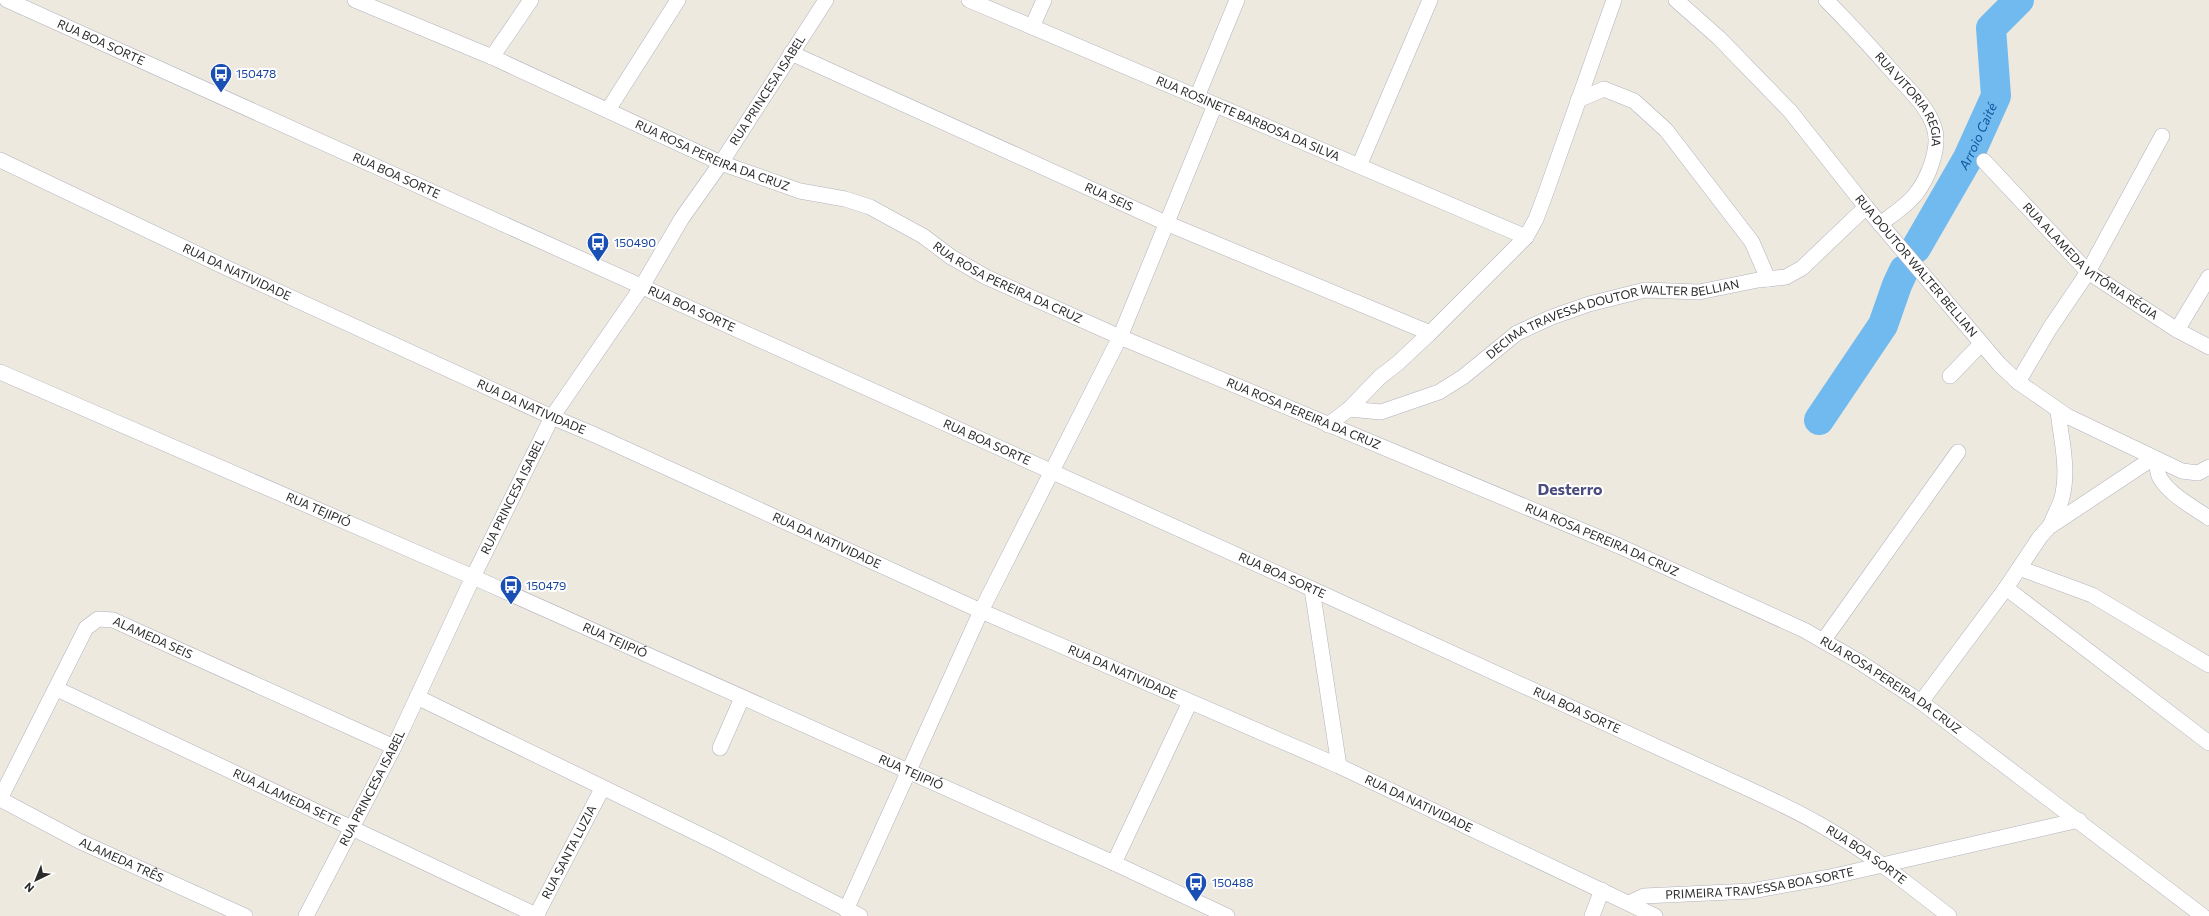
<svg xmlns="http://www.w3.org/2000/svg" width="2209" height="916" font-family="Commissioner,sans-serif">
  <rect width="100%" height="100%" fill="#ede9de"/>
  <g fill="none" stroke-linecap="round" stroke-linejoin="round">
    <!-- river -->
    <g stroke="#71baef" stroke-width="30">
      <path id="s1" d="M1916 248 1968 158 1996 96 1991 28 2019 0"/>
      <path d="M1819 420 1883 325 1897 285 1904 270"/>
    </g>
    <!-- street casing -->
    <g stroke="#b1b2bf" stroke-width="16">
      <g id="street">
        <path id="s2" d="M7 0 1312 589 1751 790C1774 801 1797 811 1819 824 1865 850 1907 883 1949 916"/>
        <path id="s3" d="M355 0 492 57 721 163 800 191 845 199 870 207 923 236 951 257 986 277 1120 337 1619 546 1804 630 1858 661 1921 702 2203 916"/>
        <path id="s4" d="M969 0 1526 237"/>
        <path id="s5" d="M1676 0 1719 38 1790 111 1866 207 1999 364 2018 382 2067 416 2182 471 2198 473 2209 467"/>
        <path id="s6" d="M1826 0C1849 23 1871 47 1892 71 1907 88 1927 105 1934 127 1941 147 1928 179 1915 195 1906 206 1892 215 1880 224"/>
        <path d="M1032 27 1044 0"/>
        <path id="s7" d="M791 53 1166 223 1430 333"/>
        <path d="M492 57 531 0"/>
        <path d="M1197 97 1237 0"/>
        <path d="M1578 100 1604 89 1634 101 1666 130 1752 242 1768 279"/>
        <path d="M608 110 678 0"/>
        <path id="s8" d="M0 160 229 269 552 417 595 435 981 611 1339 766 1655 916"/>
        <path id="s9" d="M1984 161 2088 272 2177 330 2209 347"/>
        <path d="M1359 166 1430 0"/>
        <path d="M2177 330 2209 277"/>
        <path id="s10" d="M0 372 473 577 1114 863 1227 916"/>
        <path d="M1950 376 1981 344"/>
        <path d="M2018 382 2050 328 2088 272 2162 136"/>
        <path id="s11" d="M1349 409 1381 412 1439 392 1463 377 1517 333 1552 317 1589 304 1645 290 1699 292 1758 280 1786 277 1802 268 1866 207"/>
        <path d="M1328 425 1349 409 1380 377 1398 363 1430 333 1526 237 1536 219 1545 195 1614 0"/>
        <path d="M2156 459C2157 465 2157 473 2160 478 2170 495 2193 507 2209 518"/>
        <path d="M2050 526C2053 518 2058 509 2061 501 2070 472 2061 439 2058 411"/>
        <path d="M2019 568 2092 595 2209 665"/>
        <path d="M2006 588 2209 743"/>
        <path d="M1312 589 1339 766"/>
        <path d="M1823 641 1958 452"/>
        <path id="s12" d="M57 689 538 916"/>
        <path d="M417 697 715 842 860 916"/>
        <path d="M1921 702 2006 588 2040 537 2049 527 2153 458"/>
        <path d="M720 748 742 698"/>
        <path id="s13" d="M0 799 86 628 98 619 113 620 394 747"/>
        <path id="s14" d="M0 799 79 841 245 916"/>
        <path d="M1114 863 1190 702"/>
        <path id="s15" d="M1629 903 1644 896 1751 891 1830 877 2079 820"/>
        <path d="M846 910 981 611 1120 337 1215 105"/>
        <path id="s16" d="M306 916 394 747 473 577 552 417 641 288 682 218 721 163 826 0"/>
        <path id="s17" d="M536 916 602 789"/>
        <path d="M1592 916 1602 890"/>
      </g>
    </g>
    <!-- street -->
    <use href="#street" stroke="#fff" stroke-width="15"/>
  </g>
  <!-- icons -->
  <defs>
    <g id="bus-pin" transform="scale(1.15)"><path d="M0 17L-7.5 6A9.5 9.5 0 1 1 7.5 6Z" fill="#1a4fb4" stroke="#fff"/><path d="M-5-6H5V4H4V6H2V4H-2V6H-4V4H-5ZM-3.5-4V0h7V-4ZM-3.5 1.2v1.5H-2V1.2ZM2 1.2v1.5H3.5V1.2Z" fill="#fff"/></g>
  </defs>
  <g fill-rule="evenodd">
    <use href="#bus-pin" x="221" y="74"/>
    <use href="#bus-pin" x="598" y="243"/>
    <use href="#bus-pin" x="511" y="586"/>
    <use href="#bus-pin" x="1196" y="883"/>
  </g>
  <g text-anchor="middle" stroke-width="4" stroke-linejoin="round" paint-order="stroke">
    <!-- street labels -->
    <g font-size="12" fill="#2b2b2b" stroke="#fff">
      <text dy="4" stroke="none"><textPath href="#s2" startOffset="103">RUA BOA SORTE</textPath></text>
      <text dy="4" stroke="none"><textPath href="#s16" startOffset="948">RUA PRINCESA ISABEL</textPath></text>
      <text dy="4" stroke="none"><textPath href="#s6" startOffset="131">RUA VITORIA REGIA</textPath></text>
      <text dy="4" stroke="none"><textPath href="#s4" startOffset="303">RUA ROSINETE BARBOSA DA SILVA</textPath></text>
      <text dy="4" stroke="none"><textPath href="#s3" startOffset="390">RUA ROSA PEREIRA DA CRUZ</textPath></text>
      <text dy="4" stroke="none"><textPath href="#s2" startOffset="427">RUA BOA SORTE</textPath></text>
      <text dy="4" stroke="none"><textPath href="#s7" startOffset="349">RUA SEIS</textPath></text>
      <text dy="4" stroke="none"><textPath href="#s9" startOffset="147">RUA ALAMEDA VITÓRIA RÉGIA</textPath></text>
      <text dy="4" stroke="none"><textPath href="#s5" startOffset="359">RUA DOUTOR WALTER BELLIAN</textPath></text>
      <text dy="4" stroke="none"><textPath href="#s8" startOffset="262">RUA DA NATIVIDADE</textPath></text>
      <text dy="4" stroke="none"><textPath href="#s3" startOffset="714">RUA ROSA PEREIRA DA CRUZ</textPath></text>
      <text dy="4" stroke="none"><textPath href="#s2" startOffset="751">RUA BOA SORTE</textPath></text>
      <text dy="4" stroke="none"><textPath href="#s11" startOffset="288">DECIMA TRAVESSA DOUTOR WALTER BELLIAN</textPath></text>
      <text dy="4" stroke="none"><textPath href="#s8" startOffset="586">RUA DA NATIVIDADE</textPath></text>
      <text dy="4" stroke="none"><textPath href="#s3" startOffset="1038">RUA ROSA PEREIRA DA CRUZ</textPath></text>
      <text dy="4" stroke="none"><textPath href="#s2" startOffset="1075">RUA BOA SORTE</textPath></text>
      <text dy="4" stroke="none"><textPath href="#s16" startOffset="468">RUA PRINCESA ISABEL</textPath></text>
      <text dy="4" stroke="none"><textPath href="#s10" startOffset="347">RUA TEJIPIÓ</textPath></text>
      <text dy="4" stroke="none"><textPath href="#s8" startOffset="910">RUA DA NATIVIDADE</textPath></text>
      <text dy="4" stroke="none"><textPath href="#s3" startOffset="1362">RUA ROSA PEREIRA DA CRUZ</textPath></text>
      <text dy="4" stroke="none"><textPath href="#s2" startOffset="1399">RUA BOA SORTE</textPath></text>
      <text dy="4" stroke="none"><textPath href="#s13" startOffset="265">ALAMEDA SEIS</textPath></text>
      <text dy="4" stroke="none"><textPath href="#s10" startOffset="671">RUA TEJIPIÓ</textPath></text>
      <text dy="4" stroke="none"><textPath href="#s8" startOffset="1234">RUA DA NATIVIDADE</textPath></text>
      <text dy="4" stroke="none"><textPath href="#s3" startOffset="1686">RUA ROSA PEREIRA DA CRUZ</textPath></text>
      <text dy="4" stroke="none"><textPath href="#s2" startOffset="1723">RUA BOA SORTE</textPath></text>
      <text dy="4" stroke="none"><textPath href="#s10" startOffset="995">RUA TEJIPIÓ</textPath></text>
      <text dy="4" stroke="none"><textPath href="#s16" startOffset="144">RUA PRINCESA ISABEL</textPath></text>
      <text dy="4" stroke="none"><textPath href="#s12" startOffset="254">RUA ALAMEDA SETE</textPath></text>
      <text dy="4" stroke="none"><textPath href="#s8" startOffset="1558">RUA DA NATIVIDADE</textPath></text>
      <text dy="4" stroke="none"><textPath href="#s17" startOffset="72">RUA SANTA LUZIA</textPath></text>
      <text dy="4" stroke="none"><textPath href="#s2" startOffset="2047">RUA BOA SORTE</textPath></text>
      <text dy="4" stroke="none"><textPath href="#s14" startOffset="136">ALAMEDA TRÊS</textPath></text>
      <text dy="4" stroke="none"><textPath href="#s15" startOffset="133">PRIMEIRA TRAVESSA BOA SORTE</textPath></text>
    </g>
    <!-- transit labels -->
    <g font-size="12" fill="#164399" stroke="#fff" text-anchor="start">
      <text x="236" y="78">150478</text>
      <text x="614" y="247">150490</text>
      <text x="526" y="590">150479</text>
      <text x="1212" y="887">150488</text>
    </g>
    <!-- water labels -->
    <g font-size="13" font-style="italic" fill="#0d569e" stroke="#fff">
      <text dy="5" stroke="none"><textPath href="#s1" startOffset="128">Arroio Caité</textPath></text>
    </g>
    <!-- district labels -->
    <g font-size="16" font-weight="bold" fill="#4b4c7d" stroke="#fff">
      <text x="1570" y="495">Desterro</text>
    </g>
  </g>
  <!-- north arrow -->
  <g transform="translate(36 880) rotate(223)" stroke="#ffffff" stroke-width="3" paint-order="stroke">
  <path d="M0-3L7 15L0 10L-7 15Z" fill="#2b2b2b"/>
  <text y="-6" font-size="11" font-weight="bold" text-anchor="middle" fill="#2b2b2b">N</text>
  </g>
</svg>
